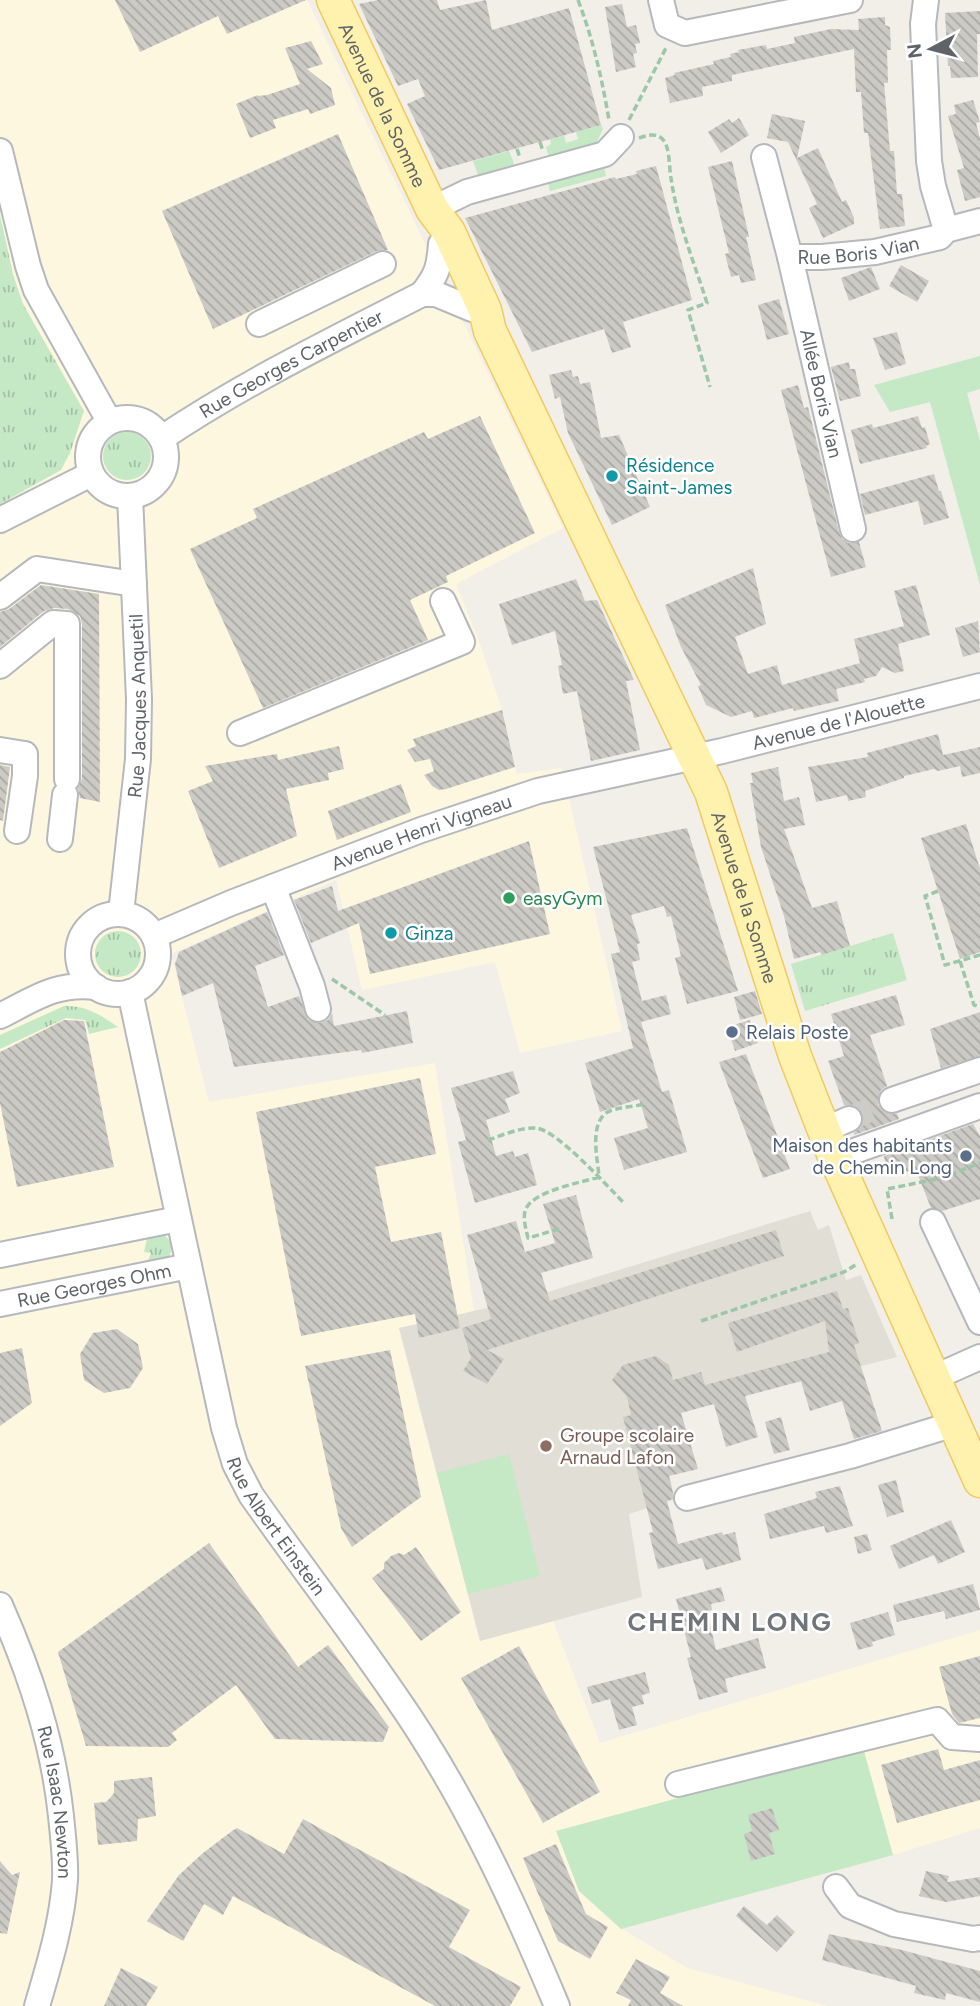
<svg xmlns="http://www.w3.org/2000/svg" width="980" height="2006" font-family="Figtree,sans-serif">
  <defs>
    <pattern id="grass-tufts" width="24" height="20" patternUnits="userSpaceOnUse" patternTransform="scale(1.75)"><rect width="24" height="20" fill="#c5e8c5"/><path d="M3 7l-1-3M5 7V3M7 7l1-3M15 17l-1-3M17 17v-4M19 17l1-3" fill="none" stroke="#a3c0a4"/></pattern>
    <pattern id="building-back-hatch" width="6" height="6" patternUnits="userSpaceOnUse" patternTransform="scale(1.75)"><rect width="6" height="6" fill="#cccac5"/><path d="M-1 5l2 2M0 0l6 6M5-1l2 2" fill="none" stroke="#a9a8a4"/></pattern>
  </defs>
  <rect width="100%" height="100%" fill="#f1efe8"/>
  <!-- commercial -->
  <path fill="#fef7e0" d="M0 0H307L563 528 456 584 479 641 502 710 517 774 562 768 622 1031 520 1053 495 962 362 990 336 880 171 954 209 1102 435 1063 474 1311 399 1328 480 1641 553 1621 600 1743 980 1630V1828L893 1855 863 1748 579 1891 622 1929 687 1968 828 2006H0Z"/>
  <!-- education -->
  <path fill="#e1ded6" d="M810 1211 818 1230 829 1225 846 1280 861 1275 897 1357 655 1419 675 1499 629 1514 642 1597 480 1641 399 1328 522 1300Z"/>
  <!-- grass -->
  <path fill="url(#grass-tufts)" d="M0 215 13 274 23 304 84 411 70 453 61 470 0 504Z
    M103 456a24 24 0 1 1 48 0a24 24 0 1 1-48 0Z
    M95 954a23 23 0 1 1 46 0a23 23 0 1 1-46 0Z
    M893 933 907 980 805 1011 791 964Z
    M64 1006C87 1005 100 1015 118 1027L89 1034 85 1020 66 1018 0 1049V1035Z
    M159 1233C173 1238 175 1250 166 1261L146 1266 151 1253 144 1252 148 1235Z"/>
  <!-- green -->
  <path fill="#c5e8c5" d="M601 125 603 129 594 148 549 158 546 147 551 144 550 139 564 135 566 143 578 139 576 132Z
    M509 151 515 166 513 170 479 178 473 161Z
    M603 163 606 176 550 191 547 178Z
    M980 356V389L967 393 980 441V585L930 402 890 412 874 385Z
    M509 1454 540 1576 468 1594 437 1473Z
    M863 1748 893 1855 621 1929 579 1891 556 1831Z"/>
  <!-- building -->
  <path fill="url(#building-back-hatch)" d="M115 0H306L227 34 218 16 140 52Z
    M378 0H437L440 10 486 0 492 30 569 8 601 125 439 170 407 104 425 96 418 79 398 86 359 4Z
    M622 4 627 27 636 25 640 43 635 44 637 53 633 54 636 67 616 72 605 7Z
    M980 11V34H977L978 77 951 78 950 66H948L945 13Z
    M885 17V25L890 27 891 50H887L888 83H884L890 151H894L897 194H902L905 226 880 229 868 133H864L861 92H856L854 49 732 75V81L702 87 703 96 670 103 665 78 675 75 674 73 714 64 713 61 731 57 730 54 739 52 738 50 766 45 767 49 795 43 794 37 831 29 859 30 858 19Z
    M311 41 323 64 307 69 331 88 335 105 310 114 308 109 273 120 276 128 250 138 236 104 258 95V96L267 95 300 84 285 48Z
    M973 100 980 122 976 123 980 139V197L965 201 957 170 964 168 948 116 956 114 954 105Z
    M772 114 805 121 797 158 818 148 842 202 846 200 854 218V224L823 238 809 208 817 204 788 142 767 138Z
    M739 118 749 135 721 153 708 132 729 119 732 123Z
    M338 134 388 250 377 251 213 329 162 211Z
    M732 161 749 237H746L756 280 741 283 739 275 731 277 725 254 729 253 708 167Z
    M656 166 692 300 623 322 631 347 612 353 604 329 532 352 465 218 615 177 616 179 637 174 636 171Z
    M901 265 929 281 917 302 889 286Z
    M871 267 880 289 849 301 841 278Z
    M779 299 789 334 767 340 758 305Z
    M897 332 906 364 885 370 873 338Z
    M849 362 850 369H855L861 396 840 401 831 367Z
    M571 370 573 377 578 376 580 384 590 382 601 438 619 435 650 507 612 525 568 433 560 397 555 399 549 375Z
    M798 385 804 408 808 407 839 532 842 539 848 543 859 542 866 567 831 577 781 390Z
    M480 416 535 533 446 576 448 582 410 600 428 640 263 708 190 549 257 518 253 509 424 432 428 439Z
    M918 416 922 428 925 427 930 444 926 446 927 448 860 464 851 430 872 424 873 428Z
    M934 474 939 491H941L949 518 924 525 918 501 865 515 860 494Z
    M753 568 766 624 735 637 748 674 777 665 782 685 860 663 854 639 904 626 894 591 916 585 930 635 898 644 904 671 895 673 882 667 876 676 864 679 865 682 836 689 839 701 794 711 793 708 754 718 752 711 731 717 706 705 698 686 701 685 681 647 665 605Z
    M576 579 585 601 597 600 634 680 626 681 640 750 591 761 577 691 563 694 558 666 562 665 555 631 512 645 499 604Z
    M41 585 99 594 100 802 80 798 78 788 82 779V624L80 616 68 609 54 608 44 611 0 647V612L9 609Z
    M978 621 980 652 963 657 955 628Z
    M502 710 515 767 446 789 439 790 432 786 424 775 434 771 430 759 415 762 407 750 416 746 413 739Z
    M938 734 943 755 980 747V773L962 777 960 766 938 771 934 769 904 776V778L865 791 866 797 848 801 847 795 816 802 808 767 868 757 867 753Z
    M339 746 344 769 328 773 329 780 286 789 297 836 219 868 188 791 213 781 205 766 277 754 278 760Z
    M0 765 10 767 3 821 0 820Z
    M778 767 784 801 799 797 805 825 784 829 812 908 837 901 850 946 822 955 820 952 794 959 784 916 761 847 750 783H753L751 773Z
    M401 784 411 812 337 840 328 811Z
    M966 824 980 869V952L960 959 921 838Z
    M687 828 738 991 687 1004 675 958 681 956 671 916 667 917 664 906 631 915 640 943 637 944 640 960 632 962 642 1001 666 995 671 1014 641 1022 662 1092 669 1090 687 1152 624 1170 614 1138 648 1128 639 1099 600 1112 585 1063 633 1048 611 954 620 952 593 847Z
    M529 841 550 934 370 974 359 923 311 943 294 900 332 886 338 911Z
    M267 912 284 955 255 966 268 1007 299 996 308 1020 321 1023 328 1020 332 1014 334 1026 407 1011 413 1043 362 1053 361 1050 234 1067 213 983 182 996 175 964 179 952Z
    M755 991 762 1014 740 1020 734 997Z
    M896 995 905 1025 870 1035 887 1086 881 1090 878 1096V1105L888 1114H897L899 1119 854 1135V1133L861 1127 863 1114 857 1107 844 1105 828 1061 844 1056 831 1014Z
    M980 1012V1056L941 1068 930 1029Z
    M64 1020 84 1021 114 1167 17 1187 0 1103V1052Z
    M750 1020 758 1043 735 1051 727 1027Z
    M746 1054 790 1169 763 1178 719 1062Z
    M513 1071 520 1093 505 1099 510 1112 486 1120 496 1156 513 1151 515 1157 528 1153 537 1185 475 1203 458 1142 466 1140 451 1088Z
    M420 1078 436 1154 375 1167 391 1242 441 1232 460 1328 419 1338 415 1314 301 1336 256 1112Z
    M973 1124 980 1136V1199L942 1211 931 1208 916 1170 887 1175 884 1156Z
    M576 1195 593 1258 541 1273 550 1301 776 1230 784 1256 487 1350 504 1359 487 1384 463 1371 471 1358 462 1328 491 1319 467 1235 516 1221 525 1252 555 1243 543 1204Z
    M837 1291 843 1309 848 1308 859 1343 854 1345 882 1431 854 1439 842 1401 810 1411 801 1381 745 1396 758 1437 726 1447 714 1404 681 1413 698 1469 669 1476 673 1493V1499L667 1501 678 1544 722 1532 723 1535 735 1532 741 1560 706 1570 702 1558 658 1569 649 1533 653 1532 623 1417 631 1415 627 1397 612 1380 623 1365 656 1356 669 1365 673 1380 701 1372 705 1385 829 1352 825 1321 737 1352 728 1323Z
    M117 1329 138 1344 143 1368 130 1388 104 1393 84 1380 80 1354 93 1333Z
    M22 1348 32 1403 0 1426V1353Z
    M390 1350 421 1497 352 1547 341 1528 305 1366Z
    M781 1417 790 1450 774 1454 765 1422Z
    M896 1480 904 1512 887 1517 878 1485Z
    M840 1486 853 1526 826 1533 824 1526 770 1539 764 1514 817 1498 815 1492Z
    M951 1520 965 1552 938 1564 934 1555 899 1569 890 1546Z
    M867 1534 872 1550 858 1554 854 1537Z
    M209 1543 298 1667 328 1645 389 1727 383 1742 275 1739 236 1685 172 1733 177 1740 168 1747 86 1746 58 1652Z
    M416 1547 461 1612 421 1641 372 1578 384 1569V1563L391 1556 399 1553 404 1555Z
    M973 1584 980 1610 946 1619 944 1611 897 1622 893 1605Z
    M721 1587 725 1601 711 1604 712 1610 707 1611 716 1650 758 1638 766 1668 725 1679 728 1692 699 1700 687 1658 691 1657 676 1599Z
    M888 1612 895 1635 872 1642 873 1646 858 1650 850 1623Z
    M519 1646 600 1792 543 1823 461 1678Z
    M980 1656V1718L959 1723 952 1714 939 1667Z
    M645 1672 650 1693 642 1695 644 1704 632 1707 637 1725 619 1730 610 1699 592 1704 587 1687Z
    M938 1749 944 1770 980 1760V1800L897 1823 881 1765Z
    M152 1777 156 1816 138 1819 137 1841 98 1845 94 1803 106 1802 110 1798 114 1793V1781Z
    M772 1808 779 1830 769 1833 775 1854 751 1861 744 1834 752 1831 748 1815Z
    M303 1819 470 1910 449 1947 521 1987 510 2006H435L233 1896 223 1915 204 1904 183 1941 147 1921 179 1875 203 1853 232 1831 237 1828 284 1854Z
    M556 1844 586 1914 608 1927 590 1959 558 1941 523 1858Z
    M0 1861 12 1875 20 1872 7 1934 0 1933Z
    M926 1871 949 1876 947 1882 980 1877V1896L946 1902 919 1896Z
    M744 1906 767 1925 777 1915 795 1932 777 1952 736 1916Z
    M829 1934 902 1950 980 1971V2002L946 1993 945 2000 914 1993 916 1986 822 1960Z
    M636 1959 670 1977 660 1993 683 2006H628L631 2000 616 1993Z
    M121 1968 158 1987 146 2006H104Z"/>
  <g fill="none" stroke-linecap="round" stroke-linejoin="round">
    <!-- minor-tunnel -->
    <path stroke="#ccccc8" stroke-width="24" stroke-dasharray="24 12" stroke-linecap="butt" d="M849 1119 892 1100"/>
    <!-- minor casing -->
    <g stroke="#b5b8bc" stroke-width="28">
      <g id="minor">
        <path d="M661 0 667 25 685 33 850 0"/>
        <path d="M926 0 923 24 929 161 933 186 946 230"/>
        <path d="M0 151 28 266 36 290 109 421"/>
        <path id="s1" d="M764 157 790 257H822L875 252 940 237 946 230 980 221"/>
        <path d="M432 209 467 192 605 154 621 137"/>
        <path id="s2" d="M790 257 853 529"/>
        <path d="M422 294H436L472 309"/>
        <path d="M259 324 383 264"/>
        <circle cx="127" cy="457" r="39"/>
        <path id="s3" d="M162 438C244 383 334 339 422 294 437 275 439 268 441 244"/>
        <path d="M0 520 91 474"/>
        <path d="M0 597 37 569 134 584"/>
        <path d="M0 666 53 623 67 624V779"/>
        <path d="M240 733 462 642 443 601"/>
        <path d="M0 750 25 754V776L17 831"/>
        <path d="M60 839 65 795"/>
        <path d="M273 887 312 986 318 1009"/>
        <path id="s4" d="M121 913 138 759 139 699 130 496"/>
        <circle cx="118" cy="954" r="40"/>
        <path id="s5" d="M154 936 231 903 421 830 538 791 722 751 980 686"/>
        <path id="s6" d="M130 992 224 1428 235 1464 251 1495C298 1562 348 1627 394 1694 462 1791 512 1898 557 2006"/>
        <path d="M0 1016C34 999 56 982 96 987"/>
        <path d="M892 1100 980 1070"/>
        <path d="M824 1130 849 1119"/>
        <path d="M835 1158 980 1106"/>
        <path d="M933 1222 980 1322"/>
        <path d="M0 1255 178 1219"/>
        <path id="s7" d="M0 1304 189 1266"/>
        <path d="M933 1378 980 1357"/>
        <path d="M687 1498 850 1456 954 1424"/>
        <path id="s8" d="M0 1605C30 1673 53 1741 61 1816 63 1837 66 1859 65 1880 62 1923 49 1965 37 2006"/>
        <path d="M678 1784 937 1720 952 1737 980 1739"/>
        <path d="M836 1887 850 1906 894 1924 973 1939 980 1938"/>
      </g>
    </g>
    <!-- major casing -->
    <g stroke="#f2c960" stroke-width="35">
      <g id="major">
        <path id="s9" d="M333 0 432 209 449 232 485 310 490 331 711 792 795 1056 832 1151 980 1481"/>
      </g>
    </g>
    <!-- path -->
    <path stroke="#9cc7a9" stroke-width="3.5" stroke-dasharray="7 3.5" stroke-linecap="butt" d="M578 0C593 39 602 79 609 120
      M629 120 667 46
      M639 138C648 135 658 132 664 141 670 149 669 168 671 178 677 221 694 262 707 303L688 310 710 387
      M540 142 543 151
      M517 149 520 158
      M938 891 925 896 945 965 980 955
      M960 961 974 1005 977 1006
      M332 979 385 1015
      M488 1140C503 1135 521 1127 536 1128 557 1130 608 1187 624 1203
      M892 1219 887 1189 942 1178 980 1163
      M559 1229 528 1238C526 1229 523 1220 525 1211 531 1191 580 1183 599 1177 598 1160 589 1126 606 1113 615 1107 633 1107 644 1104
      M701 1321 844 1272 857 1264"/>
    <!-- minor -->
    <use href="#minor" stroke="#fff" stroke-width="24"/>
    <!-- major -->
    <use href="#major" stroke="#fff2af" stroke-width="32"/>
  </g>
  <!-- markers -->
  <g fill="#0f9aa8" stroke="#fff" stroke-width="2.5">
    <circle cx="612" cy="476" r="7"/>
    <circle cx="391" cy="933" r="7"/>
  </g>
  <circle fill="#2e9e5b" stroke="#fff" stroke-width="2.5" cx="509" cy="898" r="7"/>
  <g fill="#5c6f8a" stroke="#fff" stroke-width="2.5">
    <circle cx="732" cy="1032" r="7"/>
    <circle cx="966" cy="1156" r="7"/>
  </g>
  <circle fill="#8d6e63" stroke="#fff" stroke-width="2.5" cx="546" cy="1446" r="7"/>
  <g text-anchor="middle" stroke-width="5" stroke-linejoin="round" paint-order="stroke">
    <!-- street labels -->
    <g font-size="19" fill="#5f6368" stroke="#fff">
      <text dy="7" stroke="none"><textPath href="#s9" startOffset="116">Avenue de la Somme</textPath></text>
      <text dy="7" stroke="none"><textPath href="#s1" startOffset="172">Rue Boris Vian</textPath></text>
      <text dy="7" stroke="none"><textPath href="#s3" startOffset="149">Rue Georges Carpentier</textPath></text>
      <text dy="7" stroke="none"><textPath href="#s2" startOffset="140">Allée Boris Vian</textPath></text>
      <text dy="7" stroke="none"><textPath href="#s4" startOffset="208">Rue Jacques Anquetil</textPath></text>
      <text dy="7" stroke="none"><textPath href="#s5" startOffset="719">Avenue de l'Alouette</textPath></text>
      <text dy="7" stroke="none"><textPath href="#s5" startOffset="287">Avenue Henri Vigneau</textPath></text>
      <text dy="7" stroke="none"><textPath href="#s9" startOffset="989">Avenue de la Somme</textPath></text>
      <text dy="7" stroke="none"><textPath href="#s7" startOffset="96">Rue Georges Ohm</textPath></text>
      <text dy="7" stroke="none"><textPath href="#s6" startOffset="558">Rue Albert Einstein</textPath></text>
      <text dy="7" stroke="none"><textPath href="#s8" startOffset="206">Rue Isaac Newton</textPath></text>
    </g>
    <!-- culture labels -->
    <g font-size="19" fill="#0d838f" stroke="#fff" text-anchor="start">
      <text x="626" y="472">Résidence<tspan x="626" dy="22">Saint-James</tspan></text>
      <text x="405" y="940">Ginza</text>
    </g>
    <!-- leisure labels -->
    <g font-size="19" fill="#27864d" stroke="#fff" text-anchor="start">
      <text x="523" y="905">easyGym</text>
    </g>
    <!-- service labels -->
    <g font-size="19" fill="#4e5e75" stroke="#fff" text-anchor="start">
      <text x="746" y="1039">Relais Poste</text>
      <text x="952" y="1152" text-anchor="end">Maison des habitants<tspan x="952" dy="22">de Chemin Long</tspan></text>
    </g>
    <!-- education labels -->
    <g font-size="19" fill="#785e54" stroke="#fff" text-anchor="start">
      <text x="560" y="1442">Groupe scolaire<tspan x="560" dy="22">Arnaud Lafon</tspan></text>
    </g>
    <!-- district labels -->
    <g font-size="26" font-weight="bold" letter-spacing="2" fill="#70757a" stroke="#fff">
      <text x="730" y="1631">CHEMIN LONG</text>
    </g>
  </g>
  <!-- north arrow -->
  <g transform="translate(931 49) rotate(263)" stroke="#ffffff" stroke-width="5" paint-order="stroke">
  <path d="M0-5L12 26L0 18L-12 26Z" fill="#5f6368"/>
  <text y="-10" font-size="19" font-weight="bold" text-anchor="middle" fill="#5f6368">N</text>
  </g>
</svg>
